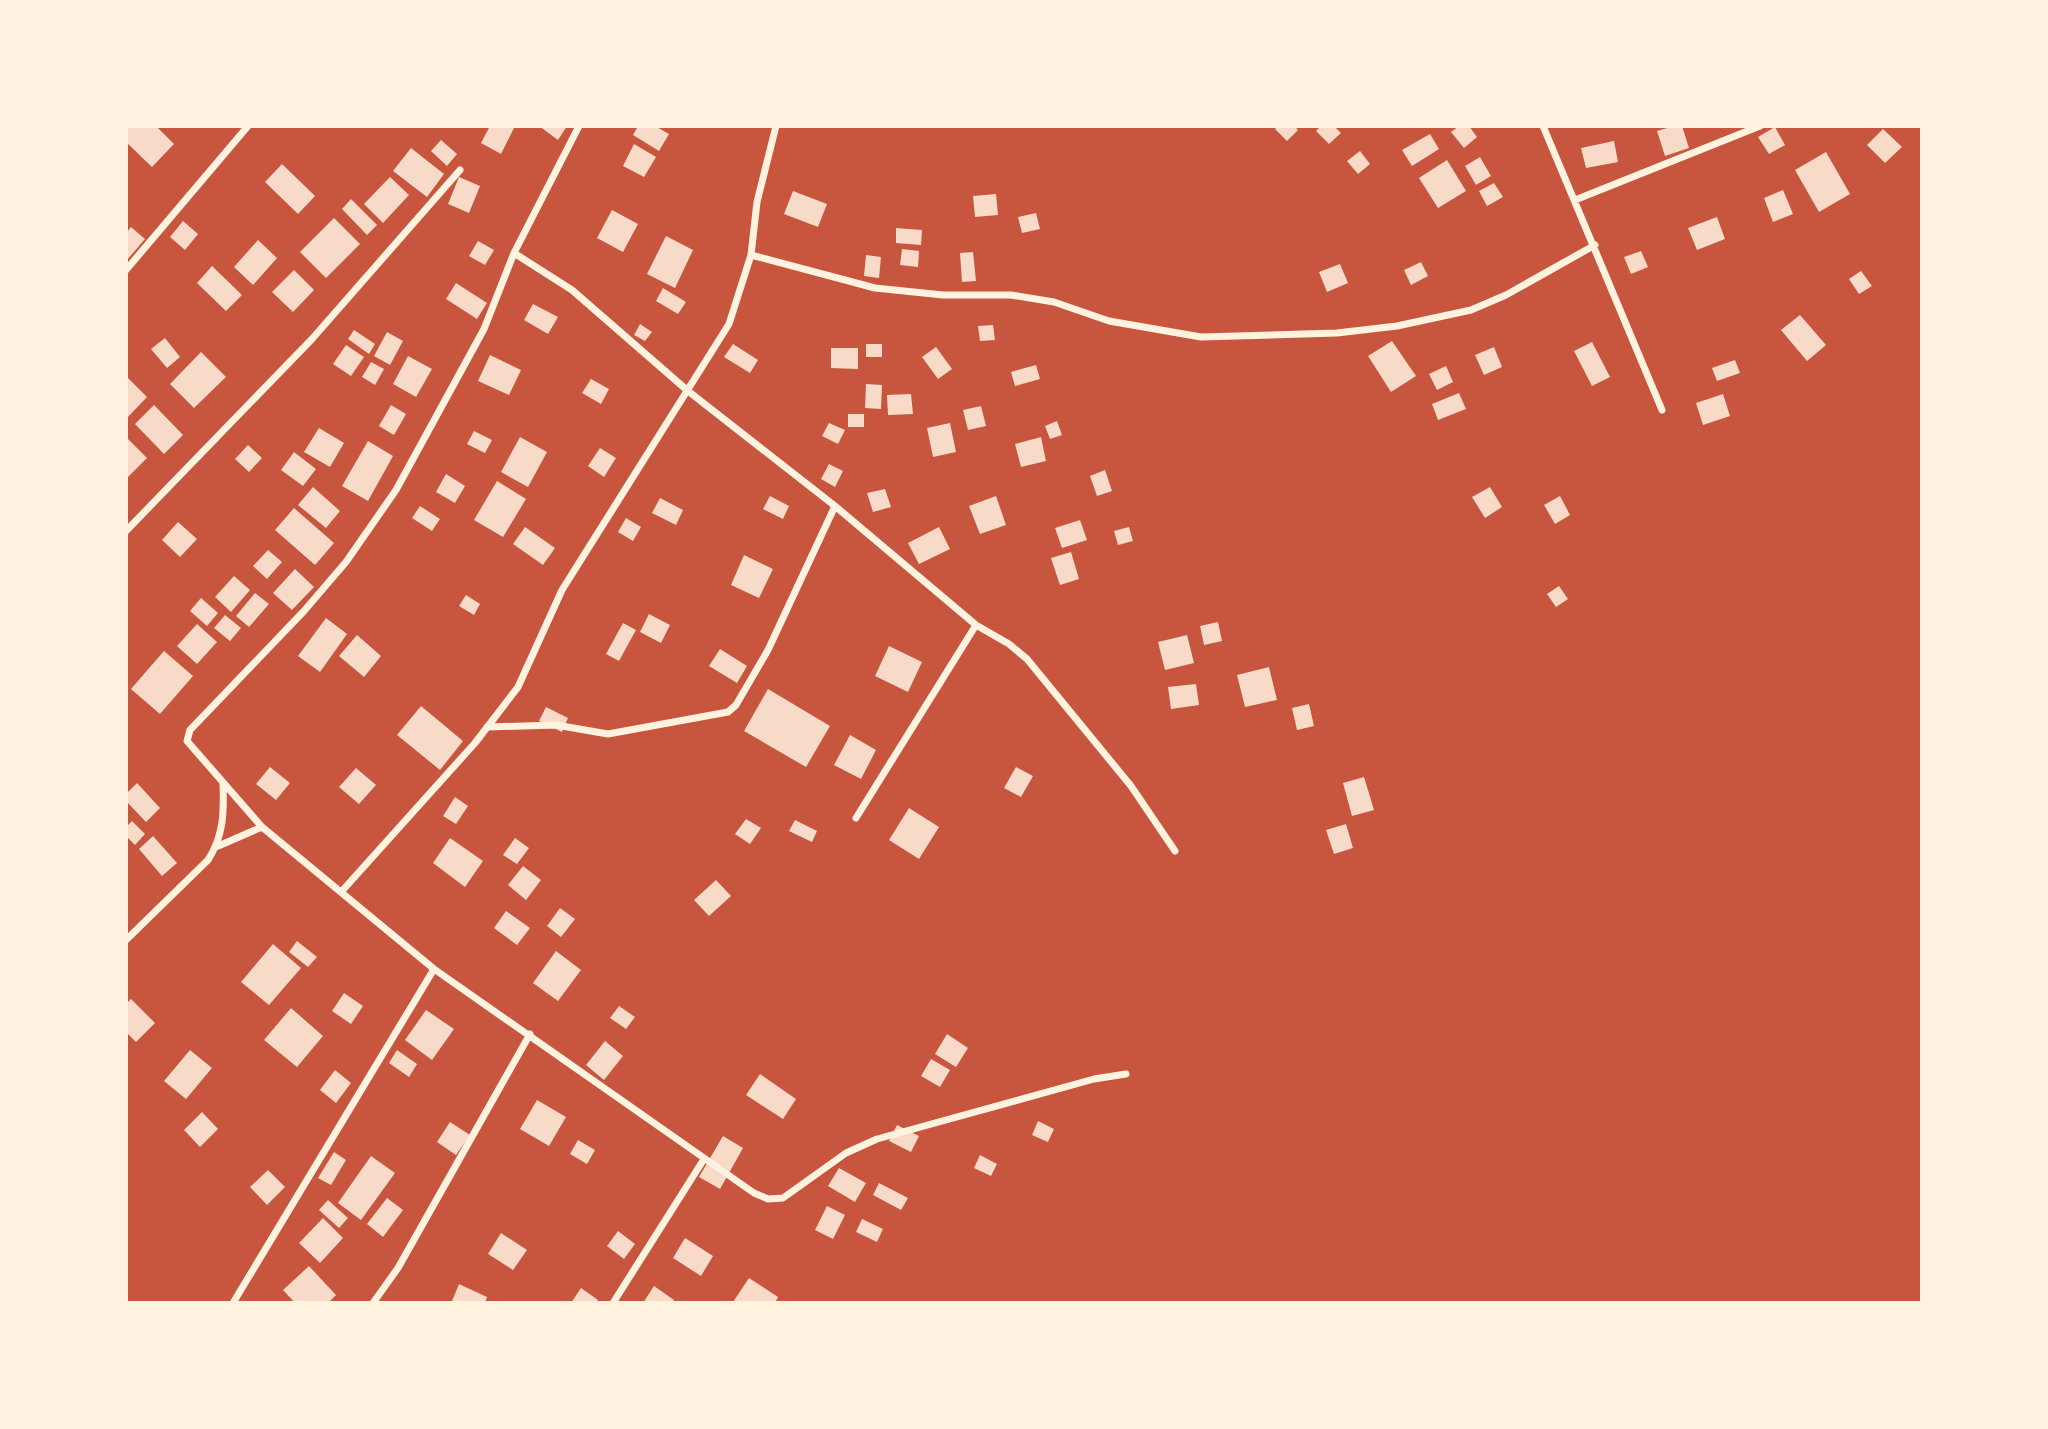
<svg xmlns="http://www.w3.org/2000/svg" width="2048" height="1429" font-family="'DejaVu Sans',sans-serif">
  <rect width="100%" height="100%" fill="#c8553d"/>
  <!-- building -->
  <path fill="#f7dbc8" d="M126 126H156L174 144 152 167 126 142Z
    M490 126H515L501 154 481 143Z
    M539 126H567L558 140Z
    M638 126H655L669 134 659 151 633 135Z
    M1278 126H1294L1298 130 1287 141 1275 129Z
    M1321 126H1334L1341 133 1329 144 1316 131Z
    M1459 126H1469L1477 137 1464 148 1451 132Z
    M1674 126H1682L1689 148 1665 156 1657 131Z
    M1775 127 1785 145 1769 154 1758 137Z
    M1883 129 1902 147 1885 163 1867 145Z
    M1430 134 1439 149 1412 166 1402 150Z
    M441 140 457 154 447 166 431 151Z
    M1614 141 1618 162 1586 168 1581 148Z
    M634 144 656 157 644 177 623 166Z
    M411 148 444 174 427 197 393 171Z
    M1360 151 1370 164 1358 174 1347 161Z
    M1826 152 1850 194 1819 212 1795 170Z
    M1480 157 1491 176 1476 185 1465 166Z
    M1447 160 1466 191 1438 208 1419 178Z
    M282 164 315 196 298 214 265 182Z
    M390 177 409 195 383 223 364 204Z
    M459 177 480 186 469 213 448 204Z
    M1494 183 1503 197 1487 206 1479 191Z
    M1783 190 1793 214 1773 222 1764 198Z
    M793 191 827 204 818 227 784 214Z
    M996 194 998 215 975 217 973 196Z
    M351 199 377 225 367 235 342 209Z
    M612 210 638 224 623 252 597 238Z
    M1036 213 1040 229 1022 233 1018 217Z
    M1717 217 1725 239 1697 250 1688 228Z
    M334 218 360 244 326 278 300 252Z
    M183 221 198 234 185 250 170 237Z
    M131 227 145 239 127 260 126 233Z
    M896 228 922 230 921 245 896 243Z
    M666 236 693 250 675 288 647 274Z
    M258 240 277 258 253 285 234 267Z
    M478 241 494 250 485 265 469 256Z
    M902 249 919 251 918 267 900 265Z
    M1641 251 1648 267 1631 274 1624 257Z
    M973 252 976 281 962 282 960 253Z
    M866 255 881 257 879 278 864 276Z
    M1421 262 1428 276 1411 285 1404 270Z
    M1340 264 1348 283 1327 292 1319 272Z
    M212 266 242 295 226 311 197 283Z
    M294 270 314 290 293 312 272 292Z
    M1861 271 1872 286 1859 294 1849 279Z
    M456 283 487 303 477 319 446 299Z
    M663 288 686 302 678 314 656 301Z
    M533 304 558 317 548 334 524 320Z
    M1800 315 1826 345 1807 361 1781 330Z
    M640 324 652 332 645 341 634 335Z
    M993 325 995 340 980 341 978 326Z
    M354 330 375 344 369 354 348 339Z
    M387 332 403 341 390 365 374 356Z
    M165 338 180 357 167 368 151 349Z
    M1392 341 1416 376 1391 392 1368 356Z
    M1592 342 1610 377 1592 386 1574 351Z
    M733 344 758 360 750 373 724 357Z
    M866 344H882V357H866Z
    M346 345 364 357 351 376 333 364Z
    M936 347 952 369 938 379 922 357Z
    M1494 347 1502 367 1484 375 1475 355Z
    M831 348H858V369L831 368Z
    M201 352 226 377 194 408 170 384Z
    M490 355 521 370 509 395 478 381Z
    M408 356 432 369 416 397 393 384Z
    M1735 360 1740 373 1717 381 1712 368Z
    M371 362 384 369 375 385 362 377Z
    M1036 365 1040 379 1015 386 1011 372Z
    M1446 366 1453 382 1437 390 1429 374Z
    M128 378 147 397 126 419V380Z
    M591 379 609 389 601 404 582 393Z
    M866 384 882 385 881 409 865 408Z
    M1459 393 1466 409 1438 420 1432 404Z
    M911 394 913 414 888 415 887 395Z
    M1723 394 1730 416 1703 425 1696 403Z
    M154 405 183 435 164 454 135 424Z
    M391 405 406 414 394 435 379 426Z
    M981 406 986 426 968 430 963 410Z
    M848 414H864V427H848Z
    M1057 421 1062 435 1050 439 1045 426Z
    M829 423 845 430 838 444 822 436Z
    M950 423 956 452 933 457 927 428Z
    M319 428 344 443 330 467 304 452Z
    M474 431 492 440 485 453 467 444Z
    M126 437 147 458 126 479Z
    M520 437 547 452 528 487 501 472Z
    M1041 437 1046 461 1021 467 1015 444Z
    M368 441 393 456 368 501 342 486Z
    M248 445 262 458 249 472 235 459Z
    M600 448 616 458 604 477 588 466Z
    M294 452 316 469 303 486 281 470Z
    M829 464 843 471 835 487 821 479Z
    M1105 470 1112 491 1097 496 1090 476Z
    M446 474 465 486 455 503 436 492Z
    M497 481 526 499 503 537 474 520Z
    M313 487 340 511 326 528 298 505Z
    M1490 487 1502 507 1485 518 1472 497Z
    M885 489 891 507 873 512 867 493Z
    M770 496 789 506 783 519 763 509Z
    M996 496 1006 525 980 534 969 506Z
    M1560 496 1570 515 1555 524 1544 505Z
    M660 498 683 510 676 525 652 513Z
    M420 506 440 519 432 531 412 518Z
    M294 508 334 543 315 565 275 530Z
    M626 518 641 527 633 541 618 532Z
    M1080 520 1087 540 1062 548 1055 528Z
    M178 522 197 539 180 557 162 540Z
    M525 527 555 548 543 565 513 544Z
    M939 527 950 549 919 564 908 543Z
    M1129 527 1133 541 1118 545 1114 531Z
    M268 550 282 562 267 579 253 566Z
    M1071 552 1079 579 1060 585 1051 558Z
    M744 555 773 569 759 598 731 585Z
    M295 569 314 587 292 610 273 593Z
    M234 576 250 590 231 612 215 597Z
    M1559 586 1568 599 1556 607 1547 594Z
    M255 593 269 604 249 627 236 616Z
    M466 595 480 604 474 615 459 606Z
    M201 598 218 613 207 626 190 611Z
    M649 614 670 625 661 643 640 632Z
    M225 615 241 628 230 641 214 628Z
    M326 618 347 634 320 672 298 656Z
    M1218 622 1222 641 1204 645 1200 626Z
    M623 623 636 630 619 661 606 654Z
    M197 624 217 642 197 664 177 646Z
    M357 635 381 656 364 677 339 656Z
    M1187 635 1194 663 1165 670 1158 642Z
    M889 646 922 662 908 692 875 676Z
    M720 649 747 666 737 683 709 666Z
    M164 651 193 676 160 714 131 689Z
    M1269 667 1277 700 1245 707 1237 675Z
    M1196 684 1199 705 1171 709 1168 687Z
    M768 689 830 726 806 767 744 731Z
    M1309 704 1314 726 1297 730 1292 708Z
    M421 706 463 741 440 770 397 735Z
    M546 707 568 718 562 732 539 721Z
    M850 735 876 750 861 779 834 765Z
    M270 767 290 783 276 800 256 784Z
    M1016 767 1033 776 1021 797 1004 788Z
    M356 768 376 785 359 804 339 787Z
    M1364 777 1374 810 1352 816 1343 783Z
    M137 783 160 808 146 822 126 801V794Z
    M455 797 468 806 456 824 443 816Z
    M909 808 939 827 919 859 889 840Z
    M746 819 761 828 750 844 735 834Z
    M795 820 817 831 812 842 789 831Z
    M132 821 145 834 135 845 126 836V827Z
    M1346 824 1353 848 1334 854 1326 830Z
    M153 836 177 863 162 876 139 849Z
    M450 838 483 861 465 887 433 863Z
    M515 838 529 848 517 864 503 855Z
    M523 866 541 880 526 900 508 885Z
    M716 880 731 896 709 916 694 900Z
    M560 908 575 919 561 937 547 926Z
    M506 911 530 928 517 945 494 928Z
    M297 941 317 957 308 967 289 952Z
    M273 944 301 968 269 1005 241 982Z
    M556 951 581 970 558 1001 533 983Z
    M344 993 363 1006 351 1024 332 1011Z
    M131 999 155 1023 136 1042 126 1032V1004Z
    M619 1006 635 1017 626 1029 610 1018Z
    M291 1008 323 1036 297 1067 264 1040Z
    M426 1010 454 1029 432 1060 405 1040Z
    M947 1034 968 1048 956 1067 935 1054Z
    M605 1041 623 1056 604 1080 586 1065Z
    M190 1050 212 1068 186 1099 164 1081Z
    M397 1050 417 1064 409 1077 389 1063Z
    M931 1059 950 1070 940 1087 921 1076Z
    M335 1070 351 1083 336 1103 320 1090Z
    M760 1074 796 1099 783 1119 746 1095Z
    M537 1100 566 1117 549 1146 520 1129Z
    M202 1112 218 1129 200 1147 184 1130Z
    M1038 1121 1054 1129 1048 1142 1032 1135Z
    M450 1122 470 1135 456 1155 437 1142Z
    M897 1125 919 1136 911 1152 889 1141Z
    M723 1136 743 1148 720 1189 699 1177Z
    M578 1140 595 1150 587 1164 570 1154Z
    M334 1152 346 1160 331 1185 318 1178Z
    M980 1155 997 1164 991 1176 974 1168Z
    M371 1156 395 1173 361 1220 338 1203Z
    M839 1168 866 1183 855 1202 828 1186Z
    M268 1170 285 1187 267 1205 250 1187Z
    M879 1183 908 1198 901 1210 873 1195Z
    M387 1198 403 1210 383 1237 367 1224Z
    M328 1200 348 1218 339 1228 319 1210Z
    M827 1206 845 1215 833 1239 815 1230Z
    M323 1218 343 1238 320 1263 299 1243Z
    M862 1219 883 1229 877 1242 856 1232Z
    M618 1231 635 1244 624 1259 607 1246Z
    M501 1233 527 1250 513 1270 488 1254Z
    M685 1238 713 1256 701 1276 673 1258Z
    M309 1266 336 1295 328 1303H295L283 1290Z
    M749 1278 778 1297 775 1303 733 1302Z
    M459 1284 487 1297 485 1303 452 1301Z
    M654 1286 674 1300 672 1303H643Z
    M581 1288 598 1300 596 1303H571Z"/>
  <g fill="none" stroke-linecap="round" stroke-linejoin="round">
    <!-- minor -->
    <path stroke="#fff3e0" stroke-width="7" d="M579 126 514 253 484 329 396 490 346 562 304 611 190 730 187 741 262 827 434 969 754 1193 768 1199 783 1198 846 1153 877 1139 1094 1079 1126 1074
      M1543 126 1662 410
      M1575 200 1760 126
      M514 253 572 290 688 391 835 506 976 625 1009 644 1027 659 1131 786 1175 851
      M751 255 875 288 943 295H1011L1054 302 1109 321 1201 337 1337 333 1397 326 1471 310 1506 295 1595 245
      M126 270 248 126
      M126 531 312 339 460 170
      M487 727 556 725 608 734 728 712 736 705 768 650 835 506
      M856 818 976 625
      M216 847 262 827
      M342 891 475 743 518 687 562 590 729 324 751 255 757 202 776 126
      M126 940 208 860C224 835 224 812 223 783
      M233 1303 434 969
      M373 1303 398 1268 530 1034
      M613 1303 704 1159"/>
  </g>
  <!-- border -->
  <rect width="2048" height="1429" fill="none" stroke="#fff3e0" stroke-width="256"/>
</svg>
